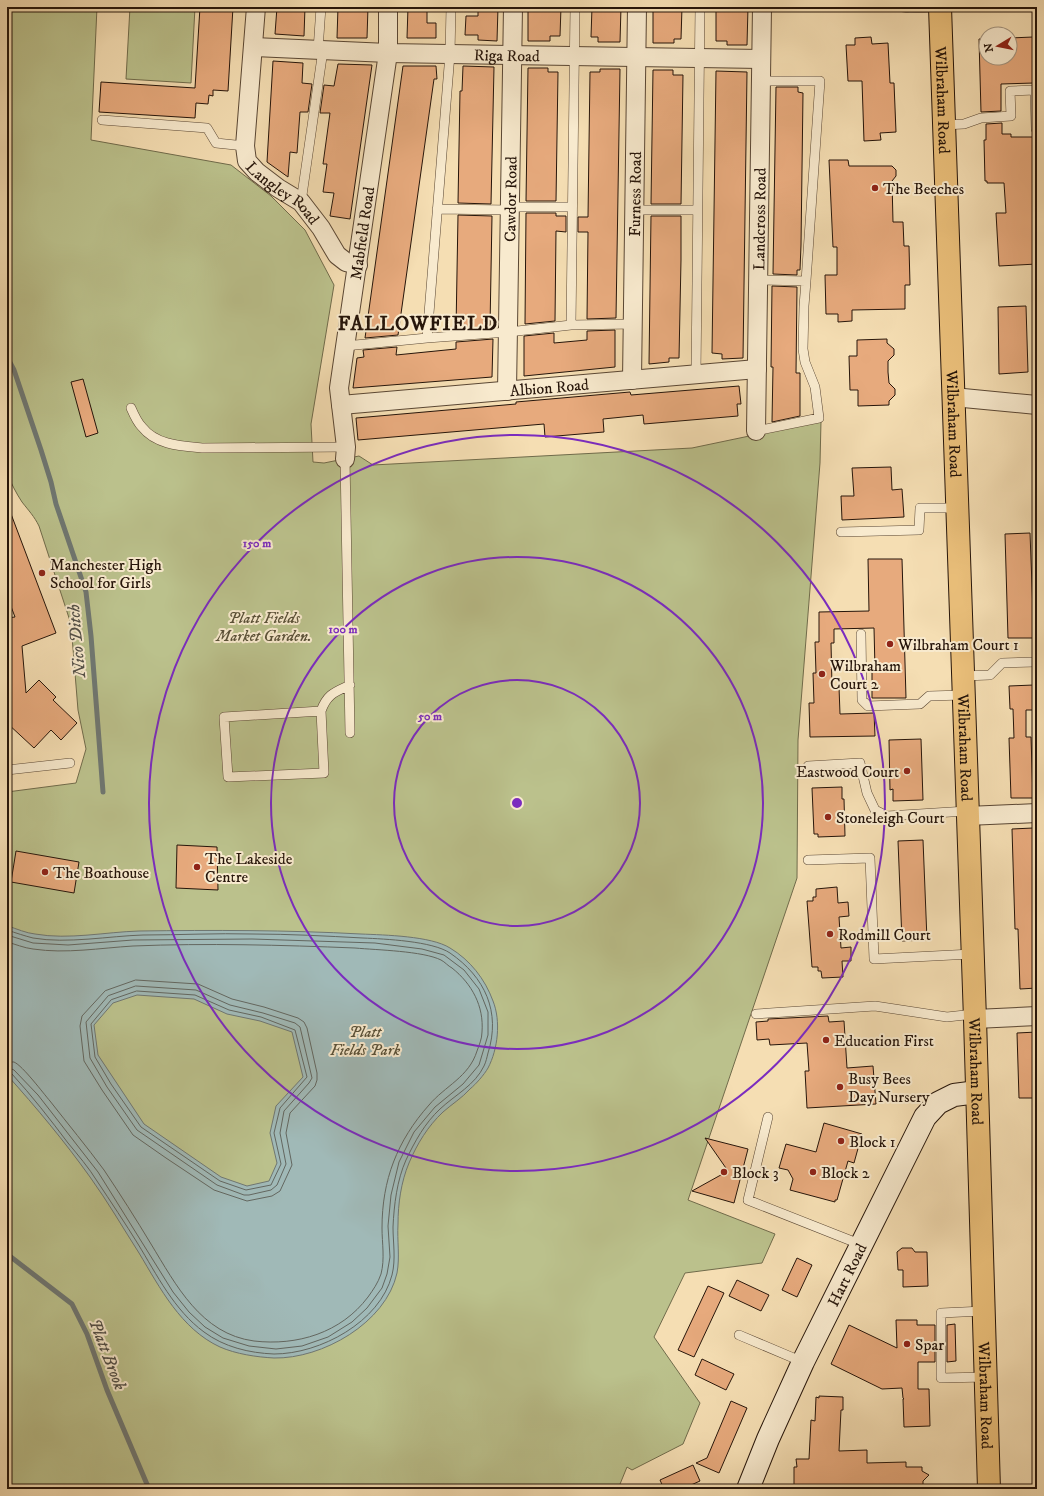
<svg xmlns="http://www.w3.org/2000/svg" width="1044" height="1496" font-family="'IM FELL DW Pica',serif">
  <rect width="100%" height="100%" fill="#f5deb3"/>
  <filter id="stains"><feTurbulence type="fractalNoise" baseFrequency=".005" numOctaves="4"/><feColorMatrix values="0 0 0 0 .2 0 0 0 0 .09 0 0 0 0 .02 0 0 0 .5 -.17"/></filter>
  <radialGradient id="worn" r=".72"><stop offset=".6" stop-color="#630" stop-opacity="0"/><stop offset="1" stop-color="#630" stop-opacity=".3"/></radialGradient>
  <!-- green -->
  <path fill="#bbc18c" stroke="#706b4b" d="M7 7H97L91 140 231 165 271 196 305 230 334 285 311 424 313 462 324 463 359 456 373 465 692 448 821 421 820 463 798 740 797 878 688 1200 775 1234 762 1263 685 1273 654 1337 700 1403 683 1444 632 1470 627 1467 618 1489H7V792L76 783 86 749 78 710 71 624 39 526C34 516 29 511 22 502 16 493 11 483 7 473Z
    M130 7H195L191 83 126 79Z"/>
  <!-- water -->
  <path fill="#a0b9b7" stroke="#6f7772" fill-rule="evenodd" d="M7 913 11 914 8 926C17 929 26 933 35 934 69 940 105 932 139 931 213 930 287 930 361 934 385 935 431 936 450 948 470 960 485 979 493 1001 501 1021 498 1049 488 1068 484 1075 476 1084 470 1089 462 1098 452 1104 443 1112 428 1126 417 1144 409 1163 401 1182 398 1204 398 1224 397 1241 400 1257 397 1273 386 1323 322 1359 274 1358 256 1357 236 1354 220 1347 181 1329 160 1288 139 1253 123 1228 108 1202 90 1177 65 1142 36 1107 7 1075ZM137 995 194 999 227 1014 260 1021 292 1032 303 1077 276 1106 270 1133 277 1163 269 1181 247 1186 221 1177 144 1124 98 1055 94 1025 113 1003Z"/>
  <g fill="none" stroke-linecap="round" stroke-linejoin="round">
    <!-- shore -->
    <path stroke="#636760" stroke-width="1" d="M7 930C16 933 25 936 33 938 67 944 109 936 143 935 180 935 216 933 253 934 289 934 326 936 363 938 385 939 432 941 450 953 485 977 501 1012 488 1053 487 1057 486 1062 484 1066 475 1085 455 1095 440 1109 425 1123 415 1141 406 1160 397 1180 394 1205 393 1227 393 1243 396 1259 392 1275 380 1322 320 1354 274 1354 249 1353 224 1347 204 1332 174 1310 157 1275 138 1244 125 1223 111 1202 97 1181 89 1168 78 1155 68 1143 50 1119 32 1096 12 1074L7 1073
      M7 935 33 943 68 945 133 940 252 939 375 943 422 949 444 955 464 970 479 989 488 1012V1035L479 1065 463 1084 435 1107 414 1132 399 1162 391 1195 388 1226 390 1257 387 1274 382 1288 367 1308 352 1322 328 1337 302 1346 276 1349 249 1346 223 1338 205 1327 189 1312 173 1292 98 1172 38 1095 14 1070 7 1067
      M7 942C15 944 24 948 33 949 66 954 100 948 133 946 207 943 281 945 355 948 377 950 423 951 441 960 445 962 448 966 452 968 472 984 484 1006 482 1032 482 1039 479 1045 477 1051 469 1077 445 1086 429 1105 397 1141 382 1180 382 1228 382 1243 385 1259 381 1274 378 1283 373 1290 368 1297 341 1333 297 1346 254 1341 201 1334 176 1285 151 1244 136 1219 120 1194 104 1170 87 1147 68 1124 50 1101 43 1093 23 1066 14 1062 12 1062 9 1062 7 1061
      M136 980 198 984 232 999 264 1007 298 1018 304 1022 307 1028 317 1073V1080L315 1086 290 1113 286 1133 292 1165 280 1191 272 1196 247 1201 214 1190 166 1158 133 1135 102 1090 84 1061 80 1026 82 1016 105 991Z
      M136 986 196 990 230 1005 263 1013 295 1023 300 1027 312 1078 309 1083 284 1111 280 1133 286 1164 277 1185 271 1190 249 1195H244L217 1185 137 1130 107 1087 90 1058 86 1022 108 996Z
      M137 991 195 995 229 1010 261 1017 295 1030 307 1077 280 1108 274 1133 281 1164 271 1185 246 1190 220 1181 141 1127 111 1084 95 1057 91 1024 111 1000Z"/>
    <!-- stream -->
    <path stroke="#6f7772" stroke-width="5" d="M7 357 14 370 41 450 51 482 56 504 86 592 91 636 103 792
      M7 1254 72 1304 87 1334 107 1390 149 1489"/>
  </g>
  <!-- building -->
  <path fill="#e7aa7d" stroke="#26150a" d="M200 7H233L228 91 213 90V96L209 95 208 104 196 103 195 118 99 112 101 82 195 88Z
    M277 7H305L304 36 275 34Z
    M338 7H368L367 38H337Z
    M408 7H427V23H436V38H407Z
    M478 7H498L497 41 478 40V35H465L466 16H478Z
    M528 7H561L560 36H550V41H528Z
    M592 7H621L620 42H598V37H591Z
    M653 7H682L681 39H674V43H653Z
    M716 7H748L747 45H727V41H716Z
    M871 37 872 44 888 43 890 83H894L896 132 880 133 881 140 864 141 862 81H848L846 45H855V38Z
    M1033 37 1034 83 1001 84V111L981 112 979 39H986V58H1010V38Z
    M273 61 303 63 302 83 312 84 308 112H300L297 153 290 152 288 177 267 162Z
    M338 64 372 65 350 219 330 216 334 193 323 192 327 164H323L330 113H320L324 85 334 86Z
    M403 66H436L437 79H434L398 335 365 338Z
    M463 66 494 67 491 204 458 203 460 91H462Z
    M528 68H548V72H558L556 201H526Z
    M600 69H620L616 318 587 319 588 232H578V217H588L590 72H600Z
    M653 70H673V75H683L681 204H651Z
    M716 71 747 72 743 358 722 359V354L712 353Z
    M776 87H798V92L803 93 801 245 800 270H797V275L773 274Z
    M1002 123V134H1011V137H1033L1034 203H1037V264L999 266 996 213H1006L1004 183H987V181H985L984 140H986V124Z
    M829 160H848L849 166H892L896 170V176L892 181 893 222H903L904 246H909L910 285H905V309L852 310V321L838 322V314H826L825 275H837V247H833Z
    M526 213H556V216H566V232L556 231 555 321 525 324Z
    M458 215 492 216 490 327 456 330Z
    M651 216H681V260L679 358H669V362L649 364Z
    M772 286 797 287 796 373H800V416L772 422 773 367H771Z
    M1026 306 1028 372 999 374 998 307Z
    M615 330V367L524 376V336L554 333V343L587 340V331Z
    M493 339 492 377 353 388 357 358 364 357 363 350 397 347 396 355 456 349V342Z
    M887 339V343L894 349V355L888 361V372L889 383 895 389V395L889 401V405L858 406V390H850L849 356H857V340Z
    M83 379 98 433 86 437 71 382Z
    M739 386 741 404H737L738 416 644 424 643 415 603 419 604 432 545 437 544 424 358 440 356 418 516 404V402L630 392 631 395Z
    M891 467 892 490 902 489 904 517 842 520 841 496H854L852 468Z
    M7 506H8L56 633 22 646 26 693 39 680 56 697 53 700 77 723 61 740 51 730 34 748 7 723V618L15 617 7 596Z
    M1030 533 1034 638H1008L1005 534Z
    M868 559H902L906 698H872V670L875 669 874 628 834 629V643H831L832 687H839L840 714 874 713 875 736 810 737 809 703H814L813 673H816L815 642H819V612L869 611Z
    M1034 685V687H1037V710H1026V737H1031L1033 798H1011L1009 738H1014L1013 709H1010L1009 686Z
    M921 739 923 800 893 801V789L890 790 889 740Z
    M842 787V799H844L845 836 818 837V834H814L812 788Z
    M1033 828 1037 943V988L1020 989 1018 929H1015L1012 829Z
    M923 840 927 940 902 941 898 841Z
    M177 845 217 847 218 890 176 888Z
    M16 851 79 862 74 893 11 882Z
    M837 887 838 903 848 902 849 916 839 917 841 948 851 947V961H842L843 977 822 978 821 971H818V967H812L807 901H813V897H816V889Z
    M828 1016 829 1022 844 1021 847 1068 873 1066 876 1104 807 1108 805 1071H809L807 1043 770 1045 769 1039 757 1040 756 1022 768 1021V1019Z
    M1037 1032V1098H1019L1017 1033Z
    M824 1123 862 1134 854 1163 848 1161 837 1200H835V1202L790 1190 793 1179 788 1170 779 1168 786 1144 816 1152Z
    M705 1138 748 1149 734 1203 692 1191 728 1171Z
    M902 1248H912L915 1252H927L928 1286 903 1287V1270H898L897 1252Z
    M797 1258 812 1265 797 1297 782 1290Z
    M737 1280 769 1295 761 1311 729 1296Z
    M708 1286 724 1293 694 1357 678 1350Z
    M896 1320H917V1325H935V1362H918V1389H929L930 1426 904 1427 903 1399H904L903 1398 902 1388 882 1389 831 1364 849 1325 897 1348Z
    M955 1324 956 1361 947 1362V1325Z
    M702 1359 734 1374 726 1390 695 1375Z
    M819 1396 843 1397V1410H841L839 1451 867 1450V1463L906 1462V1467H922V1471L929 1475 923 1481V1489H888V1487H861L862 1489 794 1488V1467H797L796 1459H809L811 1420 815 1421 816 1397 819 1398Z
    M731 1401 747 1408 719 1473 696 1463 707 1458Z
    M693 1465 700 1481 682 1489H664L660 1480Z"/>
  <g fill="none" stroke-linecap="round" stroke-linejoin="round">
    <!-- lane casing -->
    <g stroke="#5a4734" stroke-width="10">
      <path id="lane" d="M902 7 910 8 940 7
        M318 50 321 7
        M102 120 207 128 216 143 245 146
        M943 125 964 124 981 118 1011 116 1010 91 1035 90 1036 129
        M301 202 323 50
        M510 207H572
        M437 209 510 210
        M634 210H697
        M759 280 806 281 820 81H761
        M571 325 633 324
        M427 338 508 332 571 325 575 7
        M345 346 427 338 450 54 451 7
        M696 375 700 7
        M131 408C134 415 137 422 142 427 156 445 181 446 202 448L346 447
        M756 431 819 418 815 387 805 362 803 349 804 306 806 281
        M345 459 350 733
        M841 532 919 530 920 508H956
        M861 634 862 700 868 706 920 704 929 696 963 695
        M963 676 990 675 1002 663 1035 662
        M321 711 224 717 228 777 324 773 321 711C327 694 335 692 350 685
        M808 766 860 763 867 793 875 810 887 816 967 811
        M7 770 70 763
        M808 860 870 858 874 959 972 954
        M756 1014 875 1006 947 1017 974 1014
        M768 1117 748 1200 862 1245
        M984 1311 941 1313V1378L986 1377
        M739 1335 803 1362"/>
    </g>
    <!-- street casing -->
    <g stroke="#5a4734" stroke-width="20">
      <g id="street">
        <path id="s1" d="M256 7 245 146 247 161 257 172 278 188 301 202 321 228 337 255 346 262 358 265"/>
        <path id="s2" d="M253 47 388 53 761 59"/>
        <path id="s3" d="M632 380 637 7"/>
        <path id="s4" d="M507 391 513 7"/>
        <path d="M953 397 1037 405"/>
        <path id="s5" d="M341 405 757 369"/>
        <path id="s6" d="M756 431 762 7"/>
        <path id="s7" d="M345 459 346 447 339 388 388 53V7"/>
        <path d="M967 816 1037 813"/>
        <path d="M975 1019 1037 1016"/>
      </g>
    </g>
    <!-- secondary casing -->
    <g stroke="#26150a" stroke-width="24">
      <g id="secondary">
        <path id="s8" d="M748 1489 768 1439 803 1362 925 1117 938 1103 954 1095 977 1092"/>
      </g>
    </g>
    <!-- highway casing -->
    <g stroke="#26150a" stroke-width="24">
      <g id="highway">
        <path id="s9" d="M940 7 975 1019 989 1489"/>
      </g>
    </g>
    <!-- lane -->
    <use href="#lane" stroke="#f8eace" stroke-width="9"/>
    <!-- street -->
    <use href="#street" stroke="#f8eace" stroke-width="18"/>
    <!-- secondary -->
    <use href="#secondary" stroke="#f8eace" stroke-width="22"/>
    <!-- highway -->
    <use href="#highway" stroke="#eabf7a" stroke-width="22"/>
  </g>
  <!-- distance rings -->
  <g fill="none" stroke="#7b2cbf" stroke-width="2">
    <circle cx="517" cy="803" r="123"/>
    <circle cx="517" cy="803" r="246"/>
    <circle cx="517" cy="803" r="368"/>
  </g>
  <!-- markers -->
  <g fill="#8f2418" stroke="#f8eace" stroke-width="1.5">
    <circle cx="875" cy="188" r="4"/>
    <circle cx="42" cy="573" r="4"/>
    <circle cx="890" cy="644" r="4"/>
    <circle cx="822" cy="674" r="4"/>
    <circle cx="907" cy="771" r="4"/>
    <circle cx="828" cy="817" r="4"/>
    <circle cx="197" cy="867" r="4"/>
    <circle cx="45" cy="872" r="4"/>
    <circle cx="830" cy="934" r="4"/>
    <circle cx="826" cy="1040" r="4"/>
    <circle cx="840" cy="1087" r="4"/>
    <circle cx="841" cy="1141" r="4"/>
    <circle cx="724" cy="1172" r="4"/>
    <circle cx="813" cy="1172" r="4"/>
    <circle cx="907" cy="1344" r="4"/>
  </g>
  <g text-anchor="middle" stroke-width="4" stroke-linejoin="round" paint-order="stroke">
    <!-- street labels -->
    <g font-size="16" fill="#26150a" stroke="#f8eace">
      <text dy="6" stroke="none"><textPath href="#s2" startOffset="254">Riga Road</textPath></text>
      <text dy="6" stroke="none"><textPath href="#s9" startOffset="93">Wilbraham Road</textPath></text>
      <text dy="6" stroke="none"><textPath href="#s1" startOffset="203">Langley Road</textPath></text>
      <text dy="6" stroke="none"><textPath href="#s3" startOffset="186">Furness Road</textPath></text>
      <text dy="6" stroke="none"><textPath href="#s4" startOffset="192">Cawdor Road</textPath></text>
      <text dy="6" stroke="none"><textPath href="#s6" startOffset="212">Landcross Road</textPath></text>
      <text dy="6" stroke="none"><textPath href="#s7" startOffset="228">Mabfield Road</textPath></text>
      <text dy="6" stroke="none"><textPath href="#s5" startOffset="209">Albion Road</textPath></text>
      <text dy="6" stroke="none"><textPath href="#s9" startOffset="417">Wilbraham Road</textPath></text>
      <text dy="6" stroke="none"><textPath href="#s9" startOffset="741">Wilbraham Road</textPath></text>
      <text dy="6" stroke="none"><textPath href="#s9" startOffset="1065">Wilbraham Road</textPath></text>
      <text dy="6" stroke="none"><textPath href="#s8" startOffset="236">Hart Road</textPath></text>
      <text dy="6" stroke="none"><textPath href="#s9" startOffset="1389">Wilbraham Road</textPath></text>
    </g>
    <!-- poi labels -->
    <g font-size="16" fill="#26150a" stroke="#f8eace" text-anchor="start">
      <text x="883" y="194">The Beeches</text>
      <text x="50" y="570">Manchester High<tspan x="50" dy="18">School for Girls</tspan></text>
      <text x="898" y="650">Wilbraham Court 1</text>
      <text x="830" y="671">Wilbraham<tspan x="830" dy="18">Court 2</tspan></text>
      <text x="899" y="777" text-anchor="end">Eastwood Court</text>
      <text x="836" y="823">Stoneleigh Court</text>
      <text x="205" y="864">The Lakeside<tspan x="205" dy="18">Centre</tspan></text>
      <text x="53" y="878">The Boathouse</text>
      <text x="838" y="940">Rodmill Court</text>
      <text x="834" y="1046">Education First</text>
      <text x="848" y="1084">Busy Bees<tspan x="848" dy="18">Day Nursery</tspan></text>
      <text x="849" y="1147">Block 1</text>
      <text x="732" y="1178">Block 3</text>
      <text x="821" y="1178">Block 2</text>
      <text x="915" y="1350">Spar</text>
    </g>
    <!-- park labels -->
    <g font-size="16" font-style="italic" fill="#5a5138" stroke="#f8eace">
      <text x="264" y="623">Platt Fields<tspan x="264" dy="18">Market Garden.</tspan></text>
      <text x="365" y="1037">Platt<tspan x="365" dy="18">Fields Park</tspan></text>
    </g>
    <!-- water labels -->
    <g font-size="17" font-style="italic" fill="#514e47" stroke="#f8eace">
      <text transform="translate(76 641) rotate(-95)" y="6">Nico Ditch</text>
      <text transform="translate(108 1354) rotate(69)" y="6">Platt Brook</text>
    </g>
    <!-- district labels -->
    <g font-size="20" font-weight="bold" letter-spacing="1" fill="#26150a" stroke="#f8eace">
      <text x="418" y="330">FALLOWFIELD</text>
    </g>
  </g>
  <circle cx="517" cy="803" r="6" fill="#7b2cbf" stroke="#f8eace" stroke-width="2"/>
  <g font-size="12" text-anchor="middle" font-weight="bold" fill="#7b2cbf" stroke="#f8eace" stroke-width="4" stroke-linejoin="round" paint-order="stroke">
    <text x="257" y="547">150 m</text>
    <text x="343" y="633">100 m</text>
    <text x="430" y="720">50 m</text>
  </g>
  <!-- margin -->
  <rect width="1044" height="1496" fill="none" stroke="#f5deb3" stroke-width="24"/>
  <rect x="8" y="8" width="1028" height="1480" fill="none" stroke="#26150a" stroke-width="2"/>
  <rect x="12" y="12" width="1020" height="1472" fill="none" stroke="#26150a"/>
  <!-- north arrow -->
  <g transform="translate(998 46) rotate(260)"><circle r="19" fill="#f8eace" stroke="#a49580"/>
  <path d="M0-3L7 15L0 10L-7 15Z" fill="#8f2418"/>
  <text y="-6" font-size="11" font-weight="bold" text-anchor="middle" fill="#26150a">N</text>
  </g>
  <rect width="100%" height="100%" filter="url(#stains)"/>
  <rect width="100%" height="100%" fill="url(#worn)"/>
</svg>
